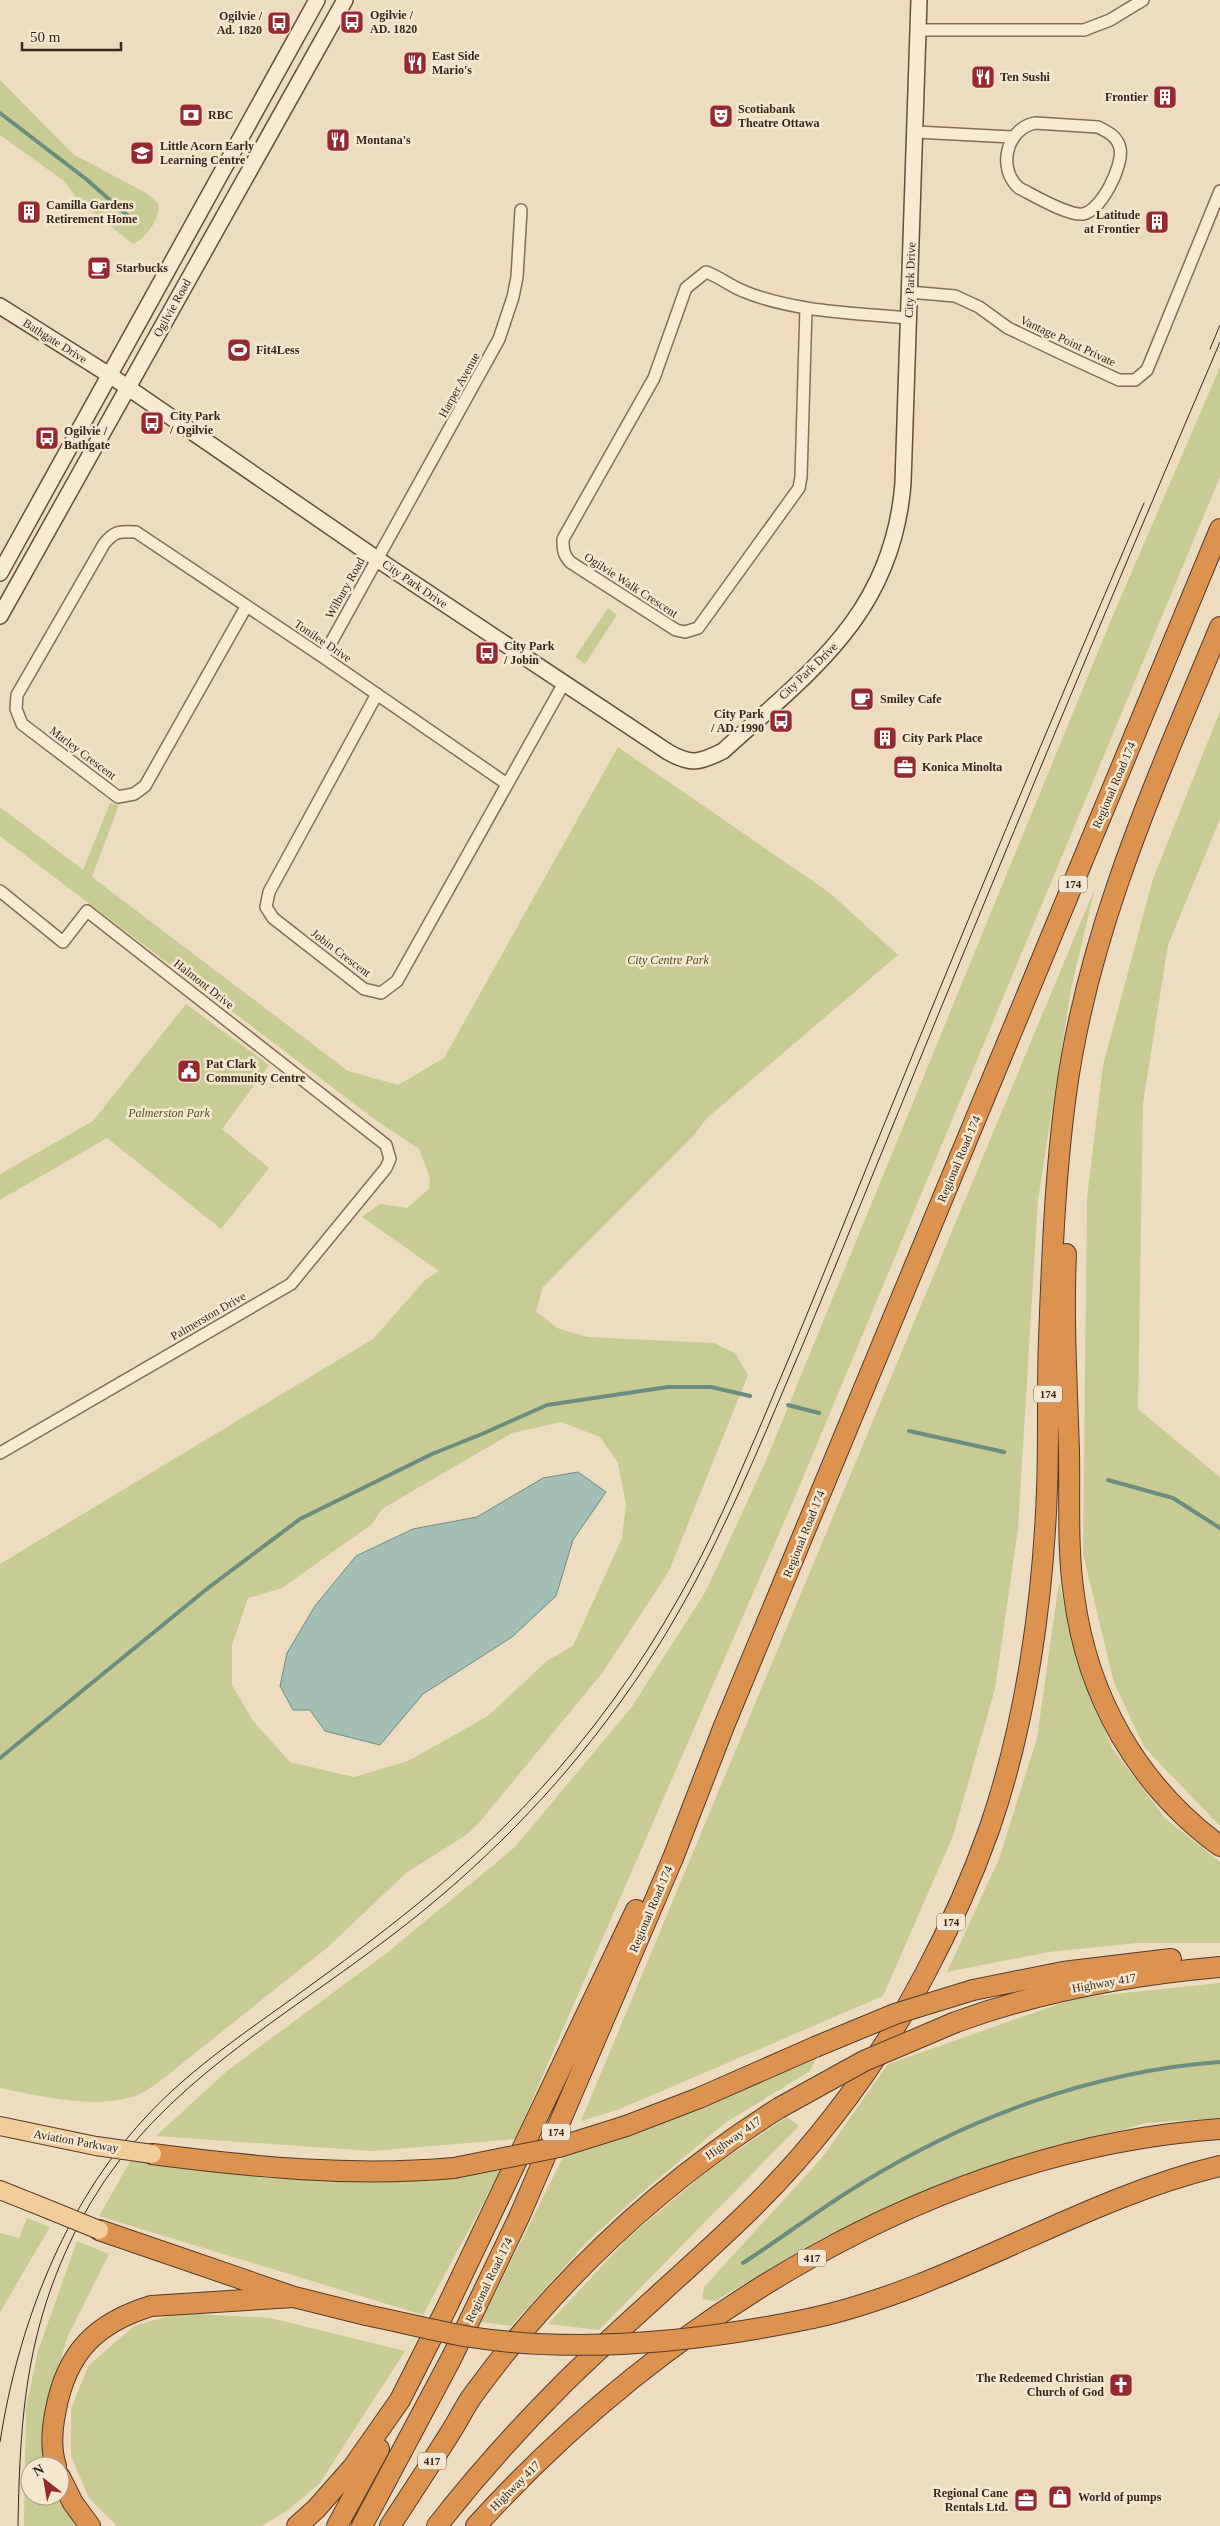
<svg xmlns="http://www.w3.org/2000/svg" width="1220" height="2526" font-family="Georgia,serif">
  <rect width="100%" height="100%" fill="#eddcc0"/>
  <!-- green -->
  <path fill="#c9cb94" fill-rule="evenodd" d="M0 80 73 154 146 193 159 204C159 220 147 237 133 244L78 200 64 181 0 135Z
    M1220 367V477L795 1497 515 2139 372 2151 156 2136 227 2071 388 1952 515 1847 631 1708 706 1591 765 1463 1111 620Z
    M608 608 617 615 585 664 575 657Z
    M1220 711V819L1168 945 1143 1103 1138 1409 1220 1477V1826L1144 1747 1114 1683 1083 1554 1087 1198 1103 1065 1153 879Z
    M618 747 830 893 898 955 707 1118 695 1134 543 1287 536 1311 557 1328 587 1337 714 1343 735 1353 748 1375 669 1571 603 1672 478 1824 466 1835 406 1873 328 1947 159 2082C151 2087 141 2095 132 2097 91 2109 41 2096 0 2088V1564L373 1339 425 1280 439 1271 362 1217 380 1204 407 1208 429 1189 430 1178 419 1149 377 1121 0 836V807L83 870 110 803 119 805 92 877 348 1071 398 1085 444 1058ZM561 1422 600 1437 618 1463 626 1504 622 1538 573 1646 548 1660 488 1716 408 1761 354 1777 290 1762 253 1721 232 1685V1645L248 1598 282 1588 372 1524 382 1509 512 1433Z
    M1095 888 1071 989 1038 1200 1018 1529 995 1689 953 1836 883 1996 620 2109 581 2121Z
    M186 1004 269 1065 222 1129 269 1168 221 1229 107 1138 0 1200V1174L93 1121Z
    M1059 1582 1075 1654 1112 1748 1165 1818 1220 1862V1943H1137L1049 1952 947 1972 999 1859 1037 1738Z
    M1220 1983V2118L1146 2123 977 2170 824 2237 715 2301 702 2299 704 2287 821 2159 888 2064 1076 1998Z
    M820 2051 810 2071 725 2123 639 2195 588 2241 511 2326 481 2322 564 2155Z
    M787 2117 799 2126 599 2330 548 2324 627 2239 711 2168Z
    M131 2160 289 2179 433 2181 501 2170 423 2315 99 2216Z
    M27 2218 50 2227 0 2312V2233L19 2238Z
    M77 2241 109 2254 67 2338 46 2411 48 2466H30V2496H58L76 2526H24L26 2408 38 2351Z
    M179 2313 270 2318 405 2351 320 2483 287 2511 261 2526H117L89 2498 71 2456V2409L88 2366 134 2326Z"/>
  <!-- water -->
  <path fill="#a3bfb4" stroke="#6a8d81" d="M578 1472 606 1492 573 1540 556 1596 512 1637 423 1694 380 1745 325 1731 310 1710H293L280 1686 287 1653 315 1606 356 1556 413 1529 477 1517 543 1478Z"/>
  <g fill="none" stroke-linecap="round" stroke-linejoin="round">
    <!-- stream -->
    <path stroke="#6a8d81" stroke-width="4" d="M0 113 86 179 135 222
      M788 1405 819 1413
      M909 1431 1004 1452
      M1108 1480 1173 1498 1220 1528
      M0 1758 208 1588 300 1519 432 1454 482 1434 547 1405 668 1387H711L750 1396
      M743 2263C783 2237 821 2208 862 2183 969 2117 1094 2071 1220 2062"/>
    <!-- street casing -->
    <g stroke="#866d58" stroke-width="14">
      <path id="street" d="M920 30H1084L1110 20 1143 0
        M1035 123 1098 127C1108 132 1117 136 1120 148 1124 165 1101 211 1083 214 1068 216 1033 195 1019 188 997 169 1006 129 1035 123Z
        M916 132 1012 137
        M909 292 955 296 979 307 1008 328 1071 358 1119 380H1135L1147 370 1220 191
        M806 308 801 477 799 488 698 628 685 632 676 630 570 562C563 554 563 549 563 539L654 378 686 288 706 272C720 277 730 286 743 291 793 312 856 313 909 318
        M246 607 145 786 134 794 118 797 22 724 16 709 17 695 104 544C114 531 120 531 136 532L323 657 507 784
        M323 657 499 339 513 297 517 277 521 210
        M377 694 269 892 266 907 273 918 364 989 381 993 397 981 564 683
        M0 891 63 942 87 911 386 1145 390 1159 386 1168 291 1284 0 1453"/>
    </g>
    <!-- secondary casing -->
    <g stroke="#684e3b" stroke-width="18">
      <path id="secondary" d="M0 306 114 378 377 559 668 752C691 765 699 763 723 751 812 670 893 613 903 483L919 0
        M0 573 317 0
        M0 616 345 0"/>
    </g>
    <!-- primary casing -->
    <g stroke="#533b2c" stroke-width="20">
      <path id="primary" d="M0 2126 96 2146
        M0 2190 50 2210"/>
    </g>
    <!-- highway casing -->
    <g stroke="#533b2c" stroke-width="22">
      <path id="highway" d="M1066 1254C1063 1319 1067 1386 1069 1451 1070 1499 1067 1548 1074 1595 1087 1696 1137 1785 1220 1846
        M973 1990 1063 1972 1171 1959
        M956 2022C1041 1991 1130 1975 1220 1967
        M626 2126 699 2098 815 2047
        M152 2154C253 2167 352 2177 454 2168
        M99 2230 294 2297 366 2315
        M813 2318C955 2286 1078 2200 1220 2166
        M56 2466C50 2448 52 2428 56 2409 67 2352 96 2323 151 2306L294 2297
        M60 2477 73 2503 90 2526
        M297 2526 316 2509 353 2467 400 2400 446 2309 636 1910
        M337 2526 379 2449
        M362 2526 452 2357 520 2215 673 1858 724 1726 1220 529
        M390 2526C411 2494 432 2462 452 2430 459 2419 465 2406 473 2395 557 2280 659 2184 779 2108
        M437 2526C477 2475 519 2428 565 2382 624 2324 687 2271 746 2214 817 2145 879 2062 925 1974 950 1927 972 1878 990 1827 1026 1722 1043 1601 1047 1490 1049 1440 1047 1390 1049 1340 1052 1258 1055 1175 1066 1094 1088 929 1157 779 1220 627
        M476 2526C664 2318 936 2149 1220 2129"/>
    </g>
    <!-- street -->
    <use href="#street" stroke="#f8ead3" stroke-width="11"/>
    <!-- secondary -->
    <use href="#secondary" stroke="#f8ead3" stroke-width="15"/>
    <!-- primary -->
    <use href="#primary" stroke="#f1cd97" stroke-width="18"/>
    <!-- highway -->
    <use href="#highway" stroke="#dd9350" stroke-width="20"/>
    <!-- tram -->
    <path stroke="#35261c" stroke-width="1" d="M1210 349 1220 325
      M0 2442C18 2326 63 2207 144 2119 193 2065 257 2025 315 1982 394 1925 469 1866 535 1795 590 1736 638 1670 678 1599 711 1542 736 1482 762 1422 800 1333 836 1243 872 1154 961 936 1051 719 1144 503
      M18 2526C20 2404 28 2313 90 2204 160 2084 288 2016 395 1933 480 1868 556 1791 619 1704 686 1613 731 1514 775 1410 816 1315 854 1220 893 1125 1000 863 1109 602 1220 342"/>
    <!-- primary-bridge casing -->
    <g stroke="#533b2c" stroke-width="20" stroke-linecap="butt">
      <path id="primary-bridge" d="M96 2146 152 2154
        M50 2210 99 2230"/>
    </g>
    <!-- highway-bridge casing -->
    <g stroke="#533b2c" stroke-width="22" stroke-linecap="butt">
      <path id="highway-bridge" d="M815 2047 895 2014 973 1990
        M779 2108 864 2061 956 2022
        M454 2168 559 2147 626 2126
        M366 2315C401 2322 435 2331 470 2337 581 2354 704 2341 813 2318"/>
    </g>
    <!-- primary-bridge -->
    <use href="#primary-bridge" stroke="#f1cd97" stroke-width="18"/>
    <!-- highway-bridge -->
    <use href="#highway-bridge" stroke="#dd9350" stroke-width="20"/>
  </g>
  <!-- icons -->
  <defs>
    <g id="bus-square" transform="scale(1.25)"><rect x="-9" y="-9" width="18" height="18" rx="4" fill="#942932" stroke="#f5e7cf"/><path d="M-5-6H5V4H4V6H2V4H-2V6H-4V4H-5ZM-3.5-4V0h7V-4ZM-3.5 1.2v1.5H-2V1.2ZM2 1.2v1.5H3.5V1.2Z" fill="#fff"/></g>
    <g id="restaurant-square" transform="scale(1.25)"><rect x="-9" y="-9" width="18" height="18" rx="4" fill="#942932" stroke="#f5e7cf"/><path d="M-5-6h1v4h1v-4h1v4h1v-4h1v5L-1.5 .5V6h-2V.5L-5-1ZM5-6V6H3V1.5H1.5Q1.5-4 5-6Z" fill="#fff"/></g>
    <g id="building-square" transform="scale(1.25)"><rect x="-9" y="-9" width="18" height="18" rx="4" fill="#942932" stroke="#f5e7cf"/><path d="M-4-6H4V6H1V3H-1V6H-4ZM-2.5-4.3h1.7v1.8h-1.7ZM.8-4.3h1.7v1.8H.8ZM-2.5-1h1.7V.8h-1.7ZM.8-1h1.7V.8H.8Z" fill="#fff"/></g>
    <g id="bank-square" transform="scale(1.25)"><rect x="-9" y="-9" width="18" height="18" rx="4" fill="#942932" stroke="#f5e7cf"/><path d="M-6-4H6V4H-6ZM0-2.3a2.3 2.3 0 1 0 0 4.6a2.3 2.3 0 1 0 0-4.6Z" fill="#fff"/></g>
    <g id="theatre-square" transform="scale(1.25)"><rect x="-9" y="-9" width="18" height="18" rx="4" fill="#942932" stroke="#f5e7cf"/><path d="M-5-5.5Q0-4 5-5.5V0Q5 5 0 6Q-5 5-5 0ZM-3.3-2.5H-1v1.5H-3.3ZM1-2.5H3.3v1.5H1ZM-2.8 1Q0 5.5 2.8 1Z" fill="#fff"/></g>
    <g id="school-square" transform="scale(1.25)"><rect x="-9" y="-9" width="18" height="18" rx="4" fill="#942932" stroke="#f5e7cf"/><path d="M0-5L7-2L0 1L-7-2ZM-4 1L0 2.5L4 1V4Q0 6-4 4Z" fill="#fff"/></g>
    <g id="cafe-square" transform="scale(1.25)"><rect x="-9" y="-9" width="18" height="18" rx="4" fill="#942932" stroke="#f5e7cf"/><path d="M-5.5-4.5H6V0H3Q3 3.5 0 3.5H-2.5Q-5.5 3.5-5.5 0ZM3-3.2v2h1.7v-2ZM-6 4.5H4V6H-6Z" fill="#fff"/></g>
    <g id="stadium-square" transform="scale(1.25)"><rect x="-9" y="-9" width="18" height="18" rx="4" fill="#942932" stroke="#f5e7cf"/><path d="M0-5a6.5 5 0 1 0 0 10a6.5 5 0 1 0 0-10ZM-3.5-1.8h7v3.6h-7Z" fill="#fff"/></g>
    <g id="office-square" transform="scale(1.25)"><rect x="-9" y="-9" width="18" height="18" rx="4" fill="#942932" stroke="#f5e7cf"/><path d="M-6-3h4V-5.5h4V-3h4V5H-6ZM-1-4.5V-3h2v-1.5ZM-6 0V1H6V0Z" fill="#fff"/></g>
    <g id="civic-square" transform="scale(1.25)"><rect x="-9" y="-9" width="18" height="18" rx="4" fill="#942932" stroke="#f5e7cf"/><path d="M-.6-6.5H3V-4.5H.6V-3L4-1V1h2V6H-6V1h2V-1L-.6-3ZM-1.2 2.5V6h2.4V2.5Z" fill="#fff"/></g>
    <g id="church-square" transform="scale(1.25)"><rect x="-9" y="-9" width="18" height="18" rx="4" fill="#942932" stroke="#f5e7cf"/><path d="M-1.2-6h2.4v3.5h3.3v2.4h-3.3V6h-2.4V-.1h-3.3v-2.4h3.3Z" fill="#fff"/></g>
    <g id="shop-square" transform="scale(1.25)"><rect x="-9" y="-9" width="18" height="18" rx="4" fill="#942932" stroke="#f5e7cf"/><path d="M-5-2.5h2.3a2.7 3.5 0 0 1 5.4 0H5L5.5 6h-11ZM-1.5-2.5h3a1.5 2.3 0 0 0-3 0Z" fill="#fff"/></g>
  </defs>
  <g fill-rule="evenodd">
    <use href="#bus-square" x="352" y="22"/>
    <use href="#bus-square" x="279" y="23"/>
    <use href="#restaurant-square" x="415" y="63"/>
    <use href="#restaurant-square" x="983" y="77"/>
    <use href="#building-square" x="1165" y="97"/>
    <use href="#bank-square" x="191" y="115"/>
    <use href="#theatre-square" x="721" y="116"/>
    <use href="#restaurant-square" x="338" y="140"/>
    <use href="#school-square" x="142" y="153"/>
    <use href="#building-square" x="29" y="212"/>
    <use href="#building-square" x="1157" y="222"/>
    <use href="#cafe-square" x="99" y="268"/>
    <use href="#stadium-square" x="239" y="350"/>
    <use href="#bus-square" x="152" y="423"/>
    <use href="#bus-square" x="47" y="438"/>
    <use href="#bus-square" x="487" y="653"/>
    <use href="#cafe-square" x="862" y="699"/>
    <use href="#bus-square" x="781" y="721"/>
    <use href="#building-square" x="885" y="738"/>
    <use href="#office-square" x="905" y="767"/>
    <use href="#civic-square" x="189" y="1071"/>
    <use href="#church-square" x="1121" y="2385"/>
    <use href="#shop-square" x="1060" y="2497"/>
    <use href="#office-square" x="1026" y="2500"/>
  </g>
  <g text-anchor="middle" stroke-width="5" stroke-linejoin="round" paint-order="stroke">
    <!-- shield labels -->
    <g fill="#f5e7cf" stroke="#6f6052" stroke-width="1">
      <rect x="1059" y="875.5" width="28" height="17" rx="4"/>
      <rect x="1034" y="1385.5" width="28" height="17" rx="4"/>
      <rect x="937" y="1913.5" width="28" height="17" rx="4"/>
      <rect x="542" y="2123.5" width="28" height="17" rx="4"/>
      <rect x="798" y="2249.5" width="28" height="17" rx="4"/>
      <rect x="418" y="2452.5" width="28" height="17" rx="4"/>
    </g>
    <g font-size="11" font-weight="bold" fill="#35261c">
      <text x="1073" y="888">174</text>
      <text x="1048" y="1398">174</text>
      <text x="951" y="1926">174</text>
      <text x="556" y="2136">174</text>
      <text x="812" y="2262">417</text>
      <text x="432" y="2465">417</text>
    </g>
    <!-- poi labels -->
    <g font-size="12" font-weight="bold" fill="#35261c" stroke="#f5e7cf" text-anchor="start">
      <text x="370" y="19">Ogilvie /<tspan x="370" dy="14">AD. 1820</tspan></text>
      <text x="262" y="20" text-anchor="end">Ogilvie /<tspan x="262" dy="14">Ad. 1820</tspan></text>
      <text x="432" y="60">East Side<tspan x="432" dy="14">Mario's</tspan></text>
      <text x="1000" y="81">Ten Sushi</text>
      <text x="1148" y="101" text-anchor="end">Frontier</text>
      <text x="738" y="113">Scotiabank<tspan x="738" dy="14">Theatre Ottawa</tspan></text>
      <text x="208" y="119">RBC</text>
      <text x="356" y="144">Montana's</text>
      <text x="160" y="150">Little Acorn Early<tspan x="160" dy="14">Learning Centre</tspan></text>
      <text x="46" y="209">Camilla Gardens<tspan x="46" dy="14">Retirement Home</tspan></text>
      <text x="1140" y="219" text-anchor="end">Latitude<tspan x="1140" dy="14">at Frontier</tspan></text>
      <text x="116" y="272">Starbucks</text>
      <text x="256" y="354">Fit4Less</text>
      <text x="170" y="420">City Park<tspan x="170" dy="14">/ Ogilvie</tspan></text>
      <text x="64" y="435">Ogilvie /<tspan x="64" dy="14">Bathgate</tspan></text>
      <text x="504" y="650">City Park<tspan x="504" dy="14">/ Jobin</tspan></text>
      <text x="880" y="703">Smiley Cafe</text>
      <text x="764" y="718" text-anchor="end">City Park<tspan x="764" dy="14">/ AD. 1990</tspan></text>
      <text x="902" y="742">City Park Place</text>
      <text x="922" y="771">Konica Minolta</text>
      <text x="206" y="1068">Pat Clark<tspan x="206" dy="14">Community Centre</tspan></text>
      <text x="1104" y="2382" text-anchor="end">The Redeemed Christian<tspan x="1104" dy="14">Church of God</tspan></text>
      <text x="1008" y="2497" text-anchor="end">Regional Cane<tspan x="1008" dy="14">Rentals Ltd.</tspan></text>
      <text x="1078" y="2501">World of pumps</text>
    </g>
    <!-- street labels -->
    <g font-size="12" fill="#35261c" stroke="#f5e7cf">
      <text transform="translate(910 280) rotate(-88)" y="4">City Park Drive</text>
      <text transform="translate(172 308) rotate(-61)" y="4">Ogilvie Road</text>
      <text transform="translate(55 341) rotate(32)" y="4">Bathgate Drive</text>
      <text transform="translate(1068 341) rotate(25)" y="4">Vantage Point Private</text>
      <text transform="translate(459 385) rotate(-61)" y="4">Harper Avenue</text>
      <text transform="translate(415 584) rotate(34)" y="4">City Park Drive</text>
      <text transform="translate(631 585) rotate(33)" y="4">Ogilvie Walk Crescent</text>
      <text transform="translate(345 588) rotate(-61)" y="4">Wilbury Road</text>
      <text transform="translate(323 641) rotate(34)" y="4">Tonilee Drive</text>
      <text transform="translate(808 671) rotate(-44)" y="4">City Park Drive</text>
      <text transform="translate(83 753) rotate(37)" y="4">Marley Crescent</text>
      <text transform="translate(1114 785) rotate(-67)" y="4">Regional Road 174</text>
      <text transform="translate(341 953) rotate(37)" y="4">Jobin Crescent</text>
      <text transform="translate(204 984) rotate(38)" y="4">Halmont Drive</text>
      <text transform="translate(959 1159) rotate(-67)" y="4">Regional Road 174</text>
      <text transform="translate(208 1316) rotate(-30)" y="4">Palmerston Drive</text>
      <text transform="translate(804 1534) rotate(-68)" y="4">Regional Road 174</text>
      <text transform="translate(651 1909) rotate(-67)" y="4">Regional Road 174</text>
      <text transform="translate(1104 1983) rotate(-10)" y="4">Highway 417</text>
      <text transform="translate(733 2138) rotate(-35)" y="4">Highway 417</text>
      <text transform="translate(76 2141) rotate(10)" y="4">Aviation Parkway</text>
      <text transform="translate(489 2280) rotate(-64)" y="4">Regional Road 174</text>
      <text transform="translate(515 2486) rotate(-45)" y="4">Highway 417</text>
    </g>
    <!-- park labels -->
    <g font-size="12" font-style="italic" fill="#4a5223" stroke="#f5e7cf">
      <text x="668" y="964">City Centre Park</text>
      <text x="169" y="1117">Palmerston Park</text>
    </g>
  </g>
  <!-- north arrow -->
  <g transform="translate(45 2481) rotate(329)"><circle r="24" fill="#f5e7cf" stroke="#a89a87"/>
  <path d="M0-4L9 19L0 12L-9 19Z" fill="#942932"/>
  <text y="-8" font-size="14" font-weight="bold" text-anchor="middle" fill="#35261c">N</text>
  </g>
  <!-- scale -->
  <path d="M22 42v8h99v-8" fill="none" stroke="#35261c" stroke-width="2.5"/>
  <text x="30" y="42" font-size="15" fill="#35261c" stroke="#f5e7cf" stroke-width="4" paint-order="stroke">50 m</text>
</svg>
